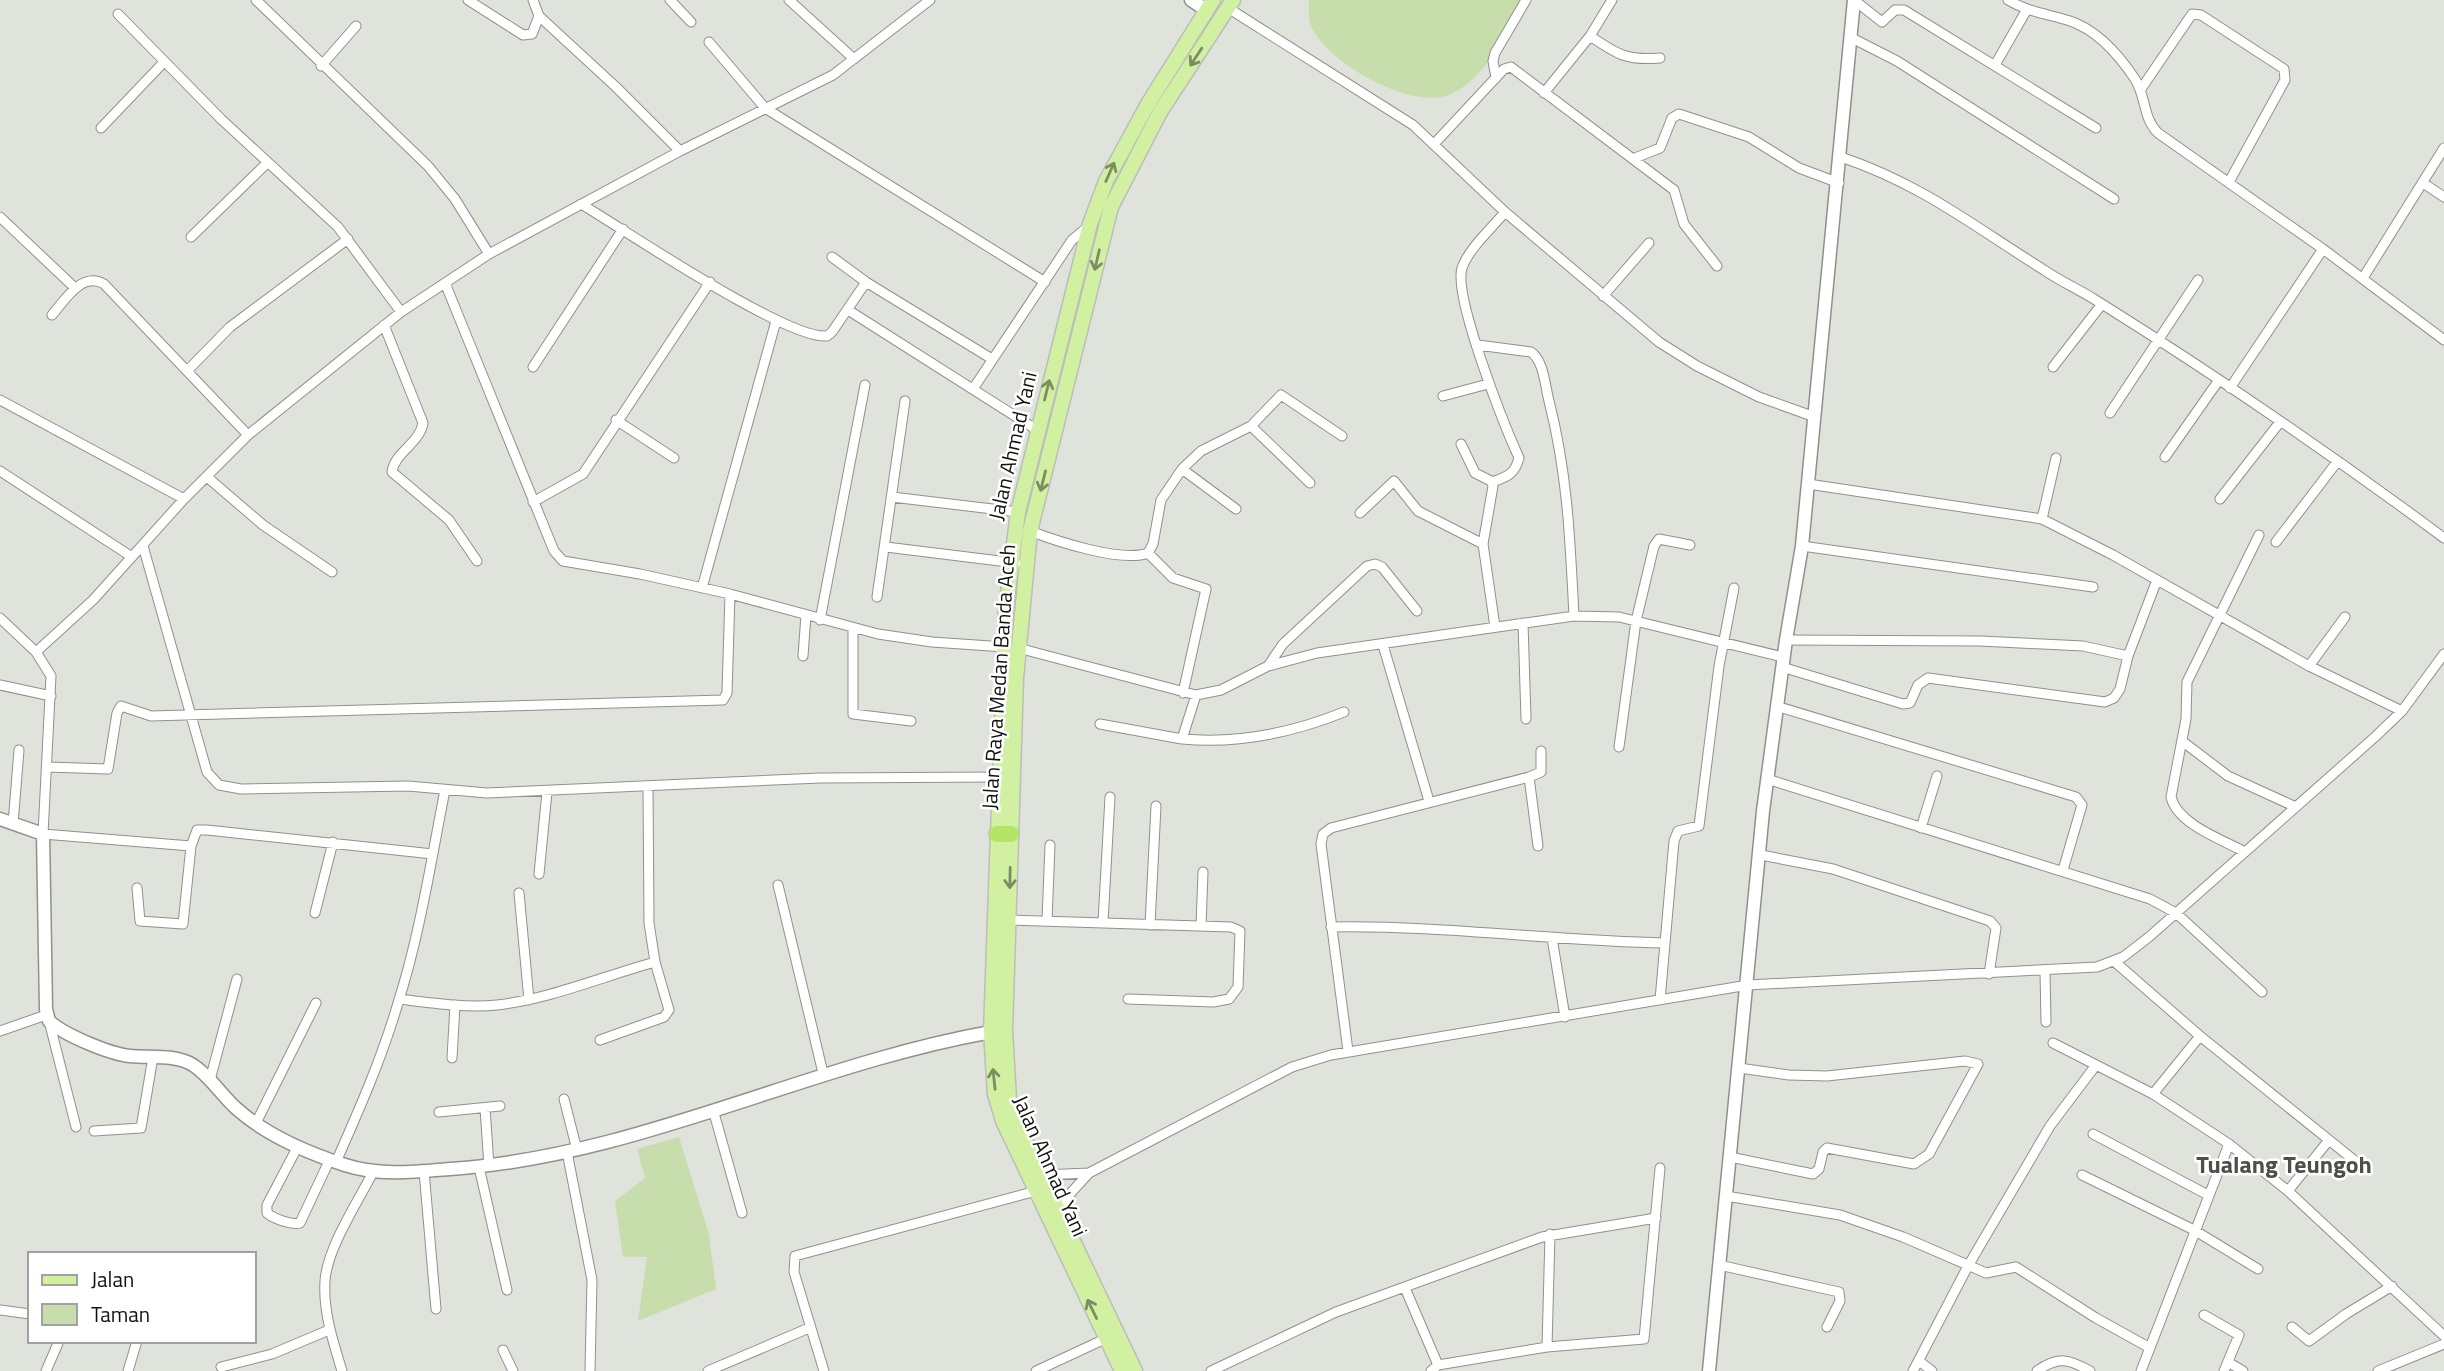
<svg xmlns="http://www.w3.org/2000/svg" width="2444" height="1371" font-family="'Titillium Web',sans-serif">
  <rect width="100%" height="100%" fill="#dfe3dc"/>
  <!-- green -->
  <path fill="#c7deac" d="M1309 0H1526C1505 33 1488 77 1451 94 1413 112 1327 63 1311 26 1308 19 1309 8 1309 0Z
    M679 1137 709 1234 716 1289 638 1321 647 1257H623L615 1201 645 1178 637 1149Z"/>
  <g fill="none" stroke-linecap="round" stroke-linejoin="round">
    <!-- street casing -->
    <g stroke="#8f928b" stroke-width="11">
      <path id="street" d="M256 0 428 166 455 199 489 254
        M468 0 523 35 532 34 539 16
        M533 0 539 16 616 87 680 151
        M670 0 691 22
        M789 0 854 59
        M1854 0 1882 22 1895 10H1904L2096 128
        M2008 0C2028 12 2048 14 2070 21 2097 30 2119 55 2135 79 2146 96 2143 119 2158 133L2323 249 2444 340
        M1228 8 1413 125 1505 212 1659 342 1697 366 1759 397 1812 416
        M118 14 221 119 338 227 401 312
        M1590 36C1617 54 1626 61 1660 58
        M1850 37 1897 61 2114 199
        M709 42 765 108 1045 282
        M1995 65 2026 11
        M321 66 356 26
        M1496 78 1493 61 1495 53 1526 0
        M2141 89 2192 14 2201 15 2284 69 2285 80 2229 182
        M1544 93 1590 36 1612 0
        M101 128 163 63
        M1435 143 1504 69 1511 67 1674 190 1684 224 1717 266
        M1841 157C1923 185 1972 225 2044 270 2060 281 2078 289 2094 299 2214 374 2331 454 2444 538
        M1635 158 1660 148 1672 118 1679 114 1749 137 1799 168 1839 183
        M2423 183 2444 197
        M581 204C625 230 787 340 827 336L832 332 866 282
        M0 217 75 288
        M191 237 267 163
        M832 257 866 282 992 359
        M2363 278 2444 148
        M445 283 554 551 563 561 640 574 730 594 878 634 932 642 1005 647
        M1603 296 1649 243
        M848 310 1037 430
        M52 315C65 300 82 271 104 284L248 435
        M384 325 423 423C420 443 394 453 392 472L449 520 477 561
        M1478 345 1531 352C1544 361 1545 386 1549 401 1568 476 1570 540 1574 616
        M533 367 623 229
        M2053 367 2102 304
        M188 370 230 327 348 239
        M2230 388 2323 249
        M973 389 1072 240 1089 226
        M1443 396 1488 384
        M0 400 184 499
        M2110 413 2198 280
        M616 420 674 458
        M1251 426 1310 483
        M1461 444 1475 473 1491 481 1493 486 1483 544 1495 627
        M2165 457 2219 380
        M1182 469 1236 509
        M0 471 132 557
        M207 477 263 525 332 572
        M1492 482C1507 477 1515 474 1519 458 1505 427 1453 297 1462 268 1469 248 1492 228 1505 212
        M1808 484 2042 519 2113 555 2309 666 2402 711
        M892 497 1018 512
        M2220 499 2280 422
        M533 502 583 474 710 282
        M1360 513 1394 481 1418 511 1483 544
        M2042 519 2056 458
        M1030 531C1056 541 1122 563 1148 553L1153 544 1161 500 1182 469 1201 451 1251 426 1281 395 1342 436
        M2276 542 2337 462
        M143 546 207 772 219 785 241 789 408 786 487 793 820 778 999 777
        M1802 546 2093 587
        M886 547 1016 563
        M1148 553 1173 578 1206 589 1183 693
        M702 588 776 321
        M877 597 905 401
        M0 618 36 652 51 676 43 834 191 846 197 830H207L433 854
        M820 620 865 385
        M1523 623 1526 719
        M853 628V714L911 721
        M1786 640 1980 641 2083 646 2128 656
        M1383 645 1429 801
        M1018 648 1196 695 1221 690 1268 666 1317 653 1574 616 1619 617 1783 657
        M36 652 93 600 184 499 248 435 401 312 489 254 680 151 833 75 930 0
        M803 656 806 615
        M1268 666 1283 644 1367 566 1375 564 1382 567 1417 611
        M2309 666 2345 617
        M1782 667 1903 704 1910 703 1918 685 1928 678 2105 702 2114 698 2120 689 2128 656 2157 580
        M0 685 51 696
        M1776 706 2076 797 2082 805 2063 870
        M1100 724 1182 739 1196 695
        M1182 739C1238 744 1292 733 1344 712
        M2182 741 2228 776 2296 807
        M1619 747 1636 621 1654 546 1659 539 1690 545
        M47 767 108 769 117 713 121 706 151 716 723 700 727 693 730 594
        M1529 777 1538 846
        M1767 779 2150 899 2176 913 2262 992
        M13 824 19 750
        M1921 828 1937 776
        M2245 852C2223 840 2177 824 2171 797L2186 719 2187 682 2259 535
        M1761 855 1833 869 1990 921 1996 928 1989 974
        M539 874 547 792
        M778 885 823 1073
        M137 888 140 921 183 924 191 846
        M519 893 529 1000
        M315 913 333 842
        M1009 920 1231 927 1240 931 1238 987 1229 999 1213 1002 1128 999
        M1047 920 1050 845
        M1103 922 1110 797
        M1150 925 1156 806
        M1201 926 1203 872
        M1331 927C1442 925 1554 941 1665 943
        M1552 938 1565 1017
        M2115 962 2200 1036 2153 1094 2229 1144 2288 1191 2444 1336
        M2045 972 2046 1022
        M400 999C432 1003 465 1008 497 1005 550 999 604 976 655 962
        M1660 1000 1674 841 1678 831 1699 826 1719 666 1734 588
        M49 1021 76 1127
        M0 1031 46 1015
        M2200 1036 2365 1169
        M600 1040 664 1017 669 1010 655 962 649 923 648 787
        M2053 1043 2153 1094
        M1348 1051 1321 844 1323 834 1331 828 1529 777 1541 772V751
        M452 1058 455 1005
        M210 1080 237 979
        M564 1099 577 1150
        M485 1108 489 1166
        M439 1112 500 1106
        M714 1113 742 1213
        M256 1123 316 1003
        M94 1131 141 1128 153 1057
        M2093 1134 2208 1195
        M298 1146 267 1205V1213C274 1219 291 1225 300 1223L330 1159
        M567 1152 592 1280 590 1371
        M1730 1157 1813 1174 1819 1169 1823 1152 1827 1148 1914 1164 1929 1154 1978 1064 1965 1061 1827 1076 1789 1075 1739 1068
        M336 1162C359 1110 382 1058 398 1003 420 934 431 861 445 790
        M479 1167 507 1290
        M424 1171 436 1309
        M1042 1175 1089 1173
        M2082 1175 2194 1230 2258 1269
        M2288 1191 2329 1140
        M1726 1196 1840 1215 1903 1237 1986 1273 2016 1267 2096 1318 2150 1348
        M1058 1207 1089 1173 1292 1067 1331 1055 1748 985 2097 967 2123 957 2149 937 2376 736 2402 711 2444 654
        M1550 1234 1547 1347 1644 1339 1660 1168
        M1719 1265 1839 1292 1840 1301 1827 1327
        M1405 1288 1438 1365 1431 1371
        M0 1310 30 1314
        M2204 1315 2239 1335 2224 1371
        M2292 1327 2309 1341 2346 1314 2392 1286
        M503 1350 513 1371
        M1919 1361 1932 1371
        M2228 1362 2243 1371
        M1438 1365 1547 1347
        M221 1367 272 1354 329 1330
        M46 1371 59 1341
        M128 1371 137 1341
        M342 1371C333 1341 323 1312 325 1281 327 1248 358 1202 373 1172
        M708 1371 809 1328
        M824 1371 794 1272 795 1256 1036 1191
        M1036 1371 1107 1338
        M1211 1371 1336 1312 1542 1237 1656 1218
        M1913 1371 1968 1266 2050 1126 2096 1065
        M2037 1371C2058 1356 2069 1359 2090 1371
        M2141 1371 2229 1144
        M2378 1371 2444 1344"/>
    </g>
    <!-- secondary casing -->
    <g stroke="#8f928b" stroke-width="15">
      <path id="secondary" d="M1191 0 1206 10
        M0 819 43 834 46 1009 49 1021C64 1035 110 1054 130 1056 150 1058 175 1054 193 1065 210 1076 222 1096 237 1109 266 1135 308 1153 345 1165 379 1176 414 1172 450 1169 639 1156 806 1065 991 1032
        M1709 1371 1763 811 1786 640 1802 546 1854 0"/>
    </g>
    <!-- primary casing -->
    <g stroke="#bdbdbc" stroke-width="17">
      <path id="primary" d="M1122 1371 1003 1121 995 1094 991 1032 1006 608 1018 512 1090 224 1106 181 1148 104 1213 0
        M1135 1371 1020 1130 1009 1099 1005 1031 1016 678 1030 531 1111 207 1160 112 1233 0"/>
    </g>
    <!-- highway casing -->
    <g stroke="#bdbdbc" stroke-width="18">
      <path id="highway" d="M997 834H1011"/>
    </g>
    <!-- street -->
    <use href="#street" stroke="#fff" stroke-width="9"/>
    <!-- secondary -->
    <use href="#secondary" stroke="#fff" stroke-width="12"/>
    <!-- primary -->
    <use href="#primary" stroke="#d1f0a2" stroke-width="14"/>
    <!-- highway -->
    <use href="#highway" stroke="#b2e664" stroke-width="16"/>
  </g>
  <!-- one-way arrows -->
  <defs><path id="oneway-shaft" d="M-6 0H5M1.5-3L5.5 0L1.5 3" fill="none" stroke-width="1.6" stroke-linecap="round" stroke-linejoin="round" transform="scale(1.75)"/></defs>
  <g stroke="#7b8d61">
    <use href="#oneway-shaft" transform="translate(1196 57) rotate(123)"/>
    <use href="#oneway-shaft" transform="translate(1110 172) rotate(-66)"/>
    <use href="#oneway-shaft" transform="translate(1097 260) rotate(103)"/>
    <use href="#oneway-shaft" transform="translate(1047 390) rotate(-76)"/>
    <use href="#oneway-shaft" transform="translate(1043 481) rotate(104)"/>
    <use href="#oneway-shaft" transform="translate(1010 878) rotate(91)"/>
    <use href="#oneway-shaft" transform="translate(994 1079) rotate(-96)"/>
    <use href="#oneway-shaft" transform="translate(1092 1309) rotate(-116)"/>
  </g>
  <g text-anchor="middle" stroke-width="5" stroke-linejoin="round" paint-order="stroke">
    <!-- street labels -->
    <g font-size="21" fill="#121311" stroke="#fff">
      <text transform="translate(1013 446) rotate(-77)" y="7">Jalan Ahmad Yani</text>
      <text transform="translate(999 677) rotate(-86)" y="7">Jalan Raya Medan Banda Aceh</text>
      <text transform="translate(1050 1166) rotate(66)" y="7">Jalan Ahmad Yani</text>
    </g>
    <!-- quarter labels -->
    <g font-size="24" font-weight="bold" fill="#4d504a" stroke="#fff">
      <text x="2284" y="1173">Tualang Teungoh</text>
    </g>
  </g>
  <!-- legend -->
  <rect x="28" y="1252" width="228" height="91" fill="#ffffff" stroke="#a0a1a0" stroke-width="2"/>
  <rect x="42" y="1275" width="35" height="10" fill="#d1f0a2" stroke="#a0a1a0" stroke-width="2"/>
  <text x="91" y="1287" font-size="21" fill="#121311">Jalan</text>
  <rect x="42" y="1304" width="35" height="21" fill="#c7deac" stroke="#a0a1a0" stroke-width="2"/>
  <text x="91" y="1322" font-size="21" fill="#121311">Taman</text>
</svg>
